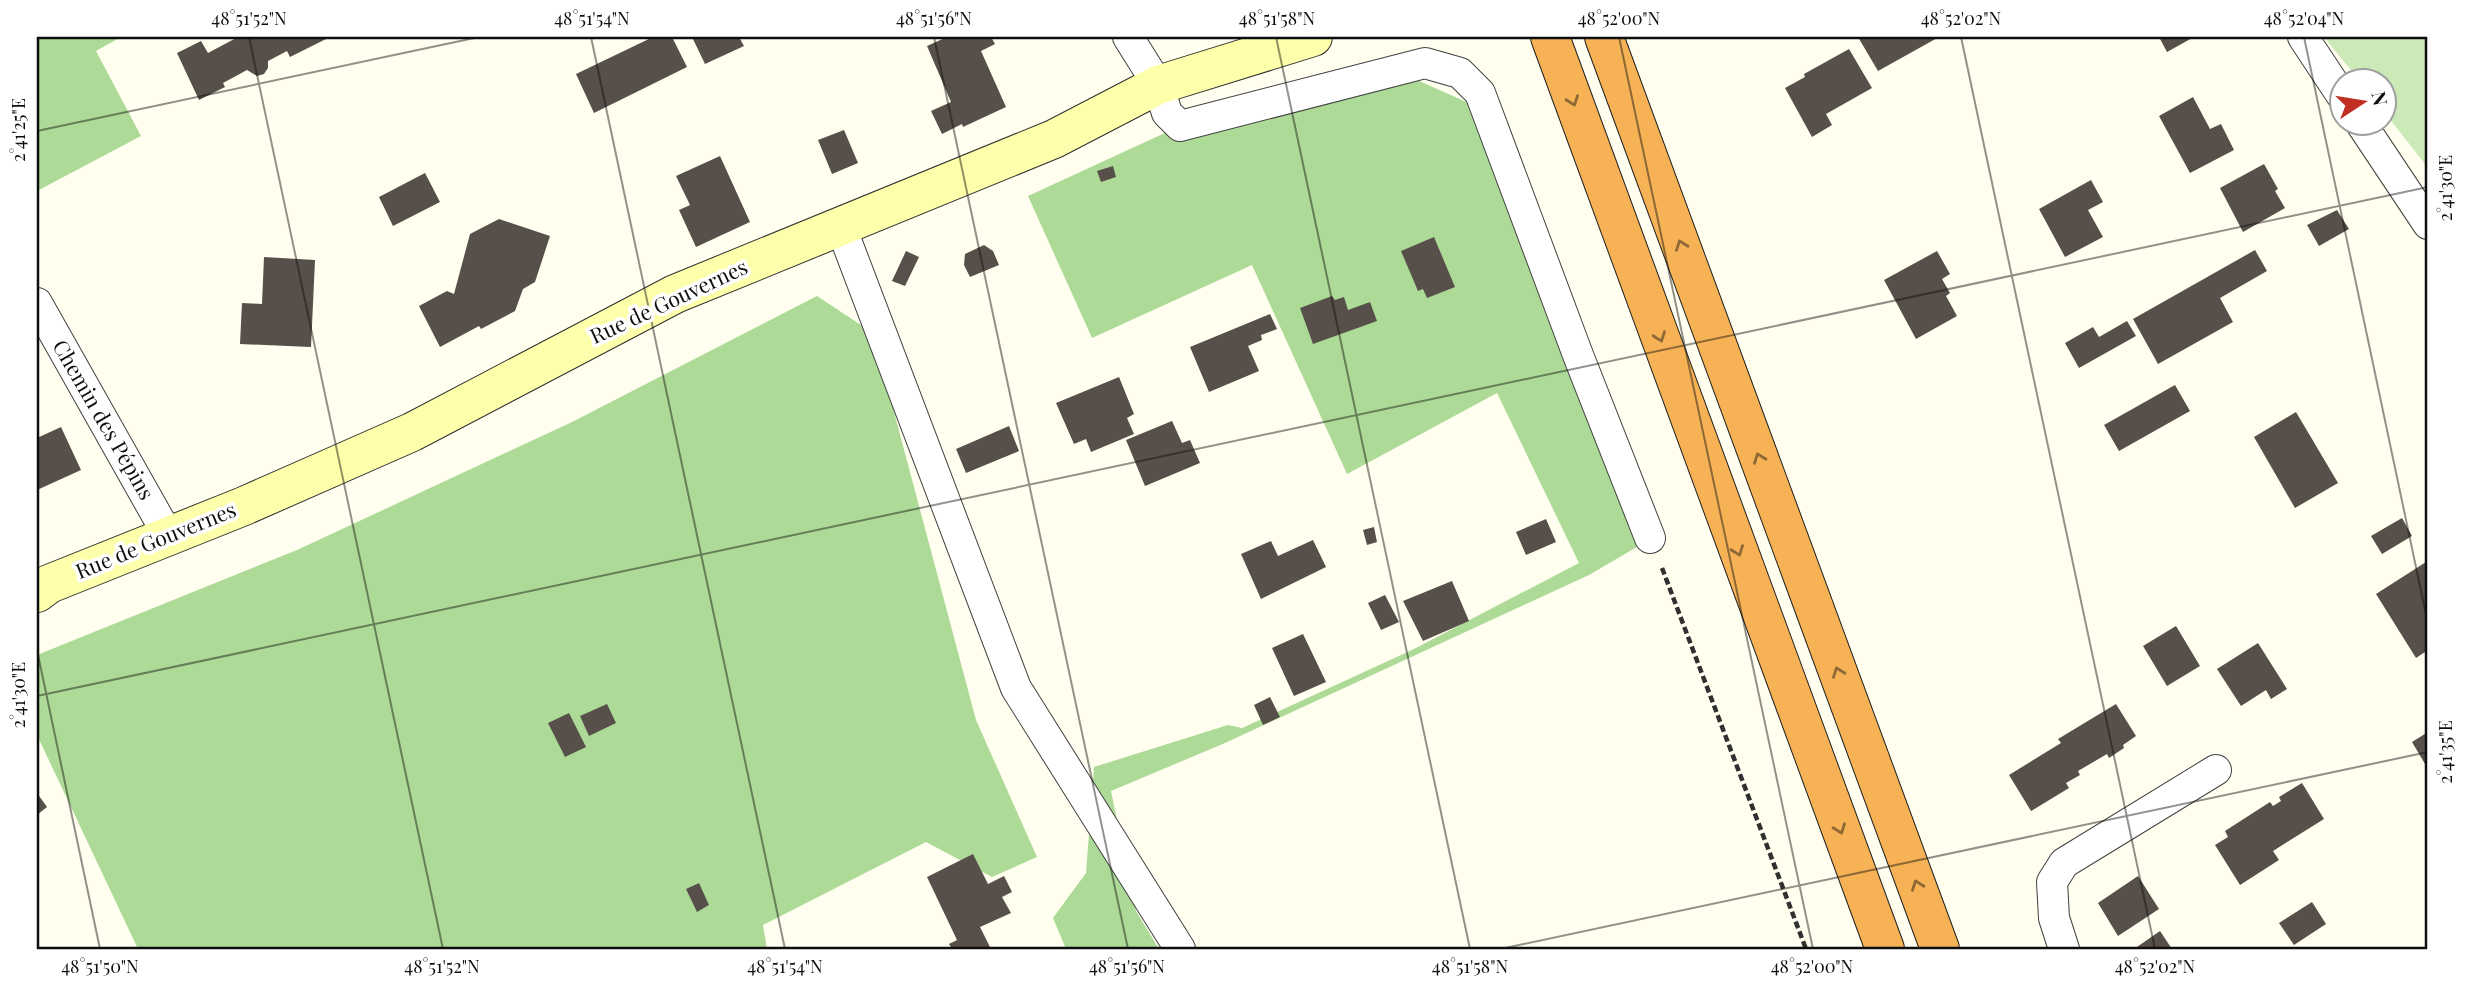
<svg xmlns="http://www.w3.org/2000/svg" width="2465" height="986" font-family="'Playfair Display',serif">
  <rect width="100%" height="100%" fill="#fffeef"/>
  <!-- green -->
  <path fill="#cceab8" d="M2324 37H2428V168L2385 113 2384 80H2359Z"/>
  <!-- forest -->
  <path fill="#addb97" d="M37 37H121L96 51 141 136 37 191Z
    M1397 71 1473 105 1642 544 1589 575 1225 743 1111 791 1136 911 1159 949H1066L1053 918 1086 873 1094 767 1228 725 1242 728 1414 649 1579 563 1497 393 1347 474 1252 265 1092 338 1028 196 1180 126Z
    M817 296 873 333 976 720 1037 857 992 877 926 842 763 925 767 949H138L37 735V655L297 550 572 422Z"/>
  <!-- building -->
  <path fill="#57504a" d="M238 37H330L290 57 287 51 268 61V68L264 74 257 76 247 70 223 83 225 87 199 100 177 53 201 41 208 53Z
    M653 37H672L687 67 594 113 576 74Z
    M692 37H739L744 46 705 64Z
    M947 37H991L995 44 981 51 1006 107 963 127 962 124 942 134 931 111 951 102 927 46Z
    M1858 37H1939L1878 71Z
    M2159 37H2194L2167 52Z
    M1849 49 1872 88 1826 114 1832 125 1812 137 1785 88 1805 77 1804 74Z
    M2193 97 2210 129 2221 124 2234 150 2190 173 2159 116Z
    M844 130 858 163 832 174 818 140Z
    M720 156 750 222 696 247 679 210 690 205 676 176Z
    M2264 164 2278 189 2275 191 2285 208 2243 232 2220 188Z
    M1113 166 1116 177 1101 182 1097 171Z
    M425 173 440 202 393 226 379 197Z
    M2091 180 2103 202 2088 210 2103 237 2065 257 2039 209Z
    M2337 210 2349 229 2319 246 2307 225Z
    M499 219 550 236 535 282 523 289 515 311 481 329 479 326 440 347 419 306 447 291 454 294 470 234Z
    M1434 237 1455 287 1427 298 1423 289 1418 291 1401 251Z
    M984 245 993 251 999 265 970 277 964 265 965 254Z
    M2255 250 2267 271 2220 298 2233 322 2158 364 2133 319Z
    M906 251 919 257 905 286 892 281Z
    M1937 251 1950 274 1942 279 1950 293 1946 296 1957 316 1916 339 1884 280Z
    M264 257 315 260 311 347 240 344 242 303 262 304Z
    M1332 296 1335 300 1344 297 1348 310 1370 302 1377 321 1313 344 1300 308Z
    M1270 314 1277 329 1261 335 1262 340 1248 346 1259 371 1209 392 1190 347Z
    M2127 321 2136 336 2079 368 2065 343 2093 327 2099 337Z
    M1119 377 1134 414 1127 418 1134 434 1091 452 1086 439 1074 444 1056 403Z
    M2175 385 2190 411 2119 451 2104 425Z
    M2296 412 2338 483 2295 508 2254 437Z
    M1172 421 1182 443 1190 440 1200 463 1145 486 1126 440Z
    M1009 426 1019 451 966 473 956 449Z
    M61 427 81 470 37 490V438Z
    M2402 518 2412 536 2382 554 2371 536Z
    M1546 519 1556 542 1526 555 1516 532Z
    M1374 527 1377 542 1367 545 1363 530Z
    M1313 540 1326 567 1261 599 1241 554 1271 541 1278 556Z
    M2426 562 2428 566V650L2416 658 2376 594Z
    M1452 581 1469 621 1423 641 1403 601Z
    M1385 595 1399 622 1381 630 1368 603Z
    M2176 626 2200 666 2167 686 2143 646Z
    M1303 634 1326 682 1294 696 1272 648Z
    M2258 643 2287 689 2271 699 2266 690 2241 706 2217 669Z
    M1270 697 1280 717 1263 725 1254 705Z
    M607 704 616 723 589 736 580 716Z
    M2116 704 2136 736 2123 745 2124 748 2109 758 2107 754 2078 771 2080 775 2066 783 2069 788 2031 811 2009 775 2061 743 2058 739Z
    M569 713 586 747 565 757 548 723Z
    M2428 732V769L2412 742Z
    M2302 783 2324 819 2273 851 2279 860 2240 885 2215 845 2228 837 2225 831 2270 802 2273 806 2281 801 2279 797Z
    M37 793 47 807 37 815Z
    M973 854 988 884 1004 876 1012 892 1002 897 1011 913 980 927 991 949H952L949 944 957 940 927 877Z
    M2138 876 2159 909 2118 936 2098 903Z
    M699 883 709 905 697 912 686 889Z
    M2312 902 2326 924 2294 945 2279 923Z
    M2160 931 2172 949H2134Z"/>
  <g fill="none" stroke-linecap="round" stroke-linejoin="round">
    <!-- street casing -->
    <g stroke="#414141" stroke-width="32">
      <path id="street" d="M1128 37 1158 85 1167 113 1180 126 1425 63 1460 73 1480 93 1578 355 1650 538
        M2303 37 2342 96
        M2360 122 2428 224
        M841 227 1016 688 1180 949
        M37 303 169 537
        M2064 949 2054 918 2052 882 2064 863 2216 770"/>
    </g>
    <!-- secondary casing -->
    <g stroke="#303030" stroke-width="40">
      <path id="secondary" d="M37 593 49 584 244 506 412 432 675 294 1054 139 1158 85 1313 37"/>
    </g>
    <!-- highway casing -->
    <g stroke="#1f1f1f" stroke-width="40">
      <path id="highway" d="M1550 37 1885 949
        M1604 37 1940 949"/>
    </g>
    <!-- path -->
    <path stroke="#303030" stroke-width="4.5" stroke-dasharray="7 3.5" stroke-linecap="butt" d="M1662 568 1806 949"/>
    <!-- street -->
    <use href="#street" stroke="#fff" stroke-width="30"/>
    <!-- secondary -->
    <use href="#secondary" stroke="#feffaa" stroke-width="38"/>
    <!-- highway -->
    <use href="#highway" stroke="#f6b255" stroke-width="38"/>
  </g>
  <!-- one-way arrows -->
  <defs><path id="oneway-chevron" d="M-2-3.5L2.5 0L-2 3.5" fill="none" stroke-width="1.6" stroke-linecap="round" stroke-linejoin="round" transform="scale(1.75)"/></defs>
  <g stroke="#8e6835">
    <use href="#oneway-chevron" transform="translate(1573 101) rotate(70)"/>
    <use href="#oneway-chevron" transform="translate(1681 245) rotate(-110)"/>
    <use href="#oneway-chevron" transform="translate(1660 337) rotate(70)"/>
    <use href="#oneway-chevron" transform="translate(1759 458) rotate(-110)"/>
    <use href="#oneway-chevron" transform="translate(1738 551) rotate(70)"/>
    <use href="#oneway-chevron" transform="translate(1838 672) rotate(-110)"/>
    <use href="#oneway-chevron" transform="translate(1840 829) rotate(70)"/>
    <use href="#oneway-chevron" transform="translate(1917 885) rotate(-110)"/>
  </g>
  <!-- ticks -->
  <path fill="none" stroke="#0e0e0e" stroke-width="2" stroke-opacity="0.45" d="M249 37 443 949M591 37 785 949M934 37 1128 949M1276 37 1470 949M1619 37 1813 949M1961 37 2155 949M2304 37 2428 624M37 131 479 37M37 650 100 949M37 696 2428 187M1500 949 2428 752"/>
  <g text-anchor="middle" stroke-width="7" stroke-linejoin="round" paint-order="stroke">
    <!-- street labels -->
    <g font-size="21" fill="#0e0e0e" stroke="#fff">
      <text transform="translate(669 302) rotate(-25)" y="7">Rue de Gouvernes</text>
      <text transform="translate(103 420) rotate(60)" y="7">Chemin des Pépins</text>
      <text transform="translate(156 541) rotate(-22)" y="7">Rue de Gouvernes</text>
    </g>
  </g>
  <!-- border -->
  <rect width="2465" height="986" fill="none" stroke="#ffffff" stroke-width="77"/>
  <!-- north arrow -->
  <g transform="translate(2363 102) rotate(78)"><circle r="33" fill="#ffffff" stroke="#9f9f9f" stroke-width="2"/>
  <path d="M0-5L12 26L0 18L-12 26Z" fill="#c12e23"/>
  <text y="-10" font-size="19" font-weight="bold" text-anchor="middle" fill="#0e0e0e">N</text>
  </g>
  <rect x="38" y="38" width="2388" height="910" fill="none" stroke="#0e0e0e" stroke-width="2.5"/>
  <g font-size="18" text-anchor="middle" fill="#0e0e0e">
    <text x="249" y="25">48°51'52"N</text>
    <text x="592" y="25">48°51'54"N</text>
    <text x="934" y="25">48°51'56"N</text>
    <text x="1277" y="25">48°51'58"N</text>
    <text x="1619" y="25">48°52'00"N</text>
    <text x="1961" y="25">48°52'02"N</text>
    <text x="2304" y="25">48°52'04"N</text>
    <text transform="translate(19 130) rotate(-90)" y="6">2°41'25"E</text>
    <text transform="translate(2446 188) rotate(-90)" y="6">2°41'30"E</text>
    <text transform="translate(19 695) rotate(-90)" y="6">2°41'30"E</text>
    <text transform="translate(2446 752) rotate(-90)" y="6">2°41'35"E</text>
    <text x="100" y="973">48°51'50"N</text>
    <text x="442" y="973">48°51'52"N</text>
    <text x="785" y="973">48°51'54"N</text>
    <text x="1127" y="973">48°51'56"N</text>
    <text x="1470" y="973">48°51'58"N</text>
    <text x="1812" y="973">48°52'00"N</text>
    <text x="2155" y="973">48°52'02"N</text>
  </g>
</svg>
